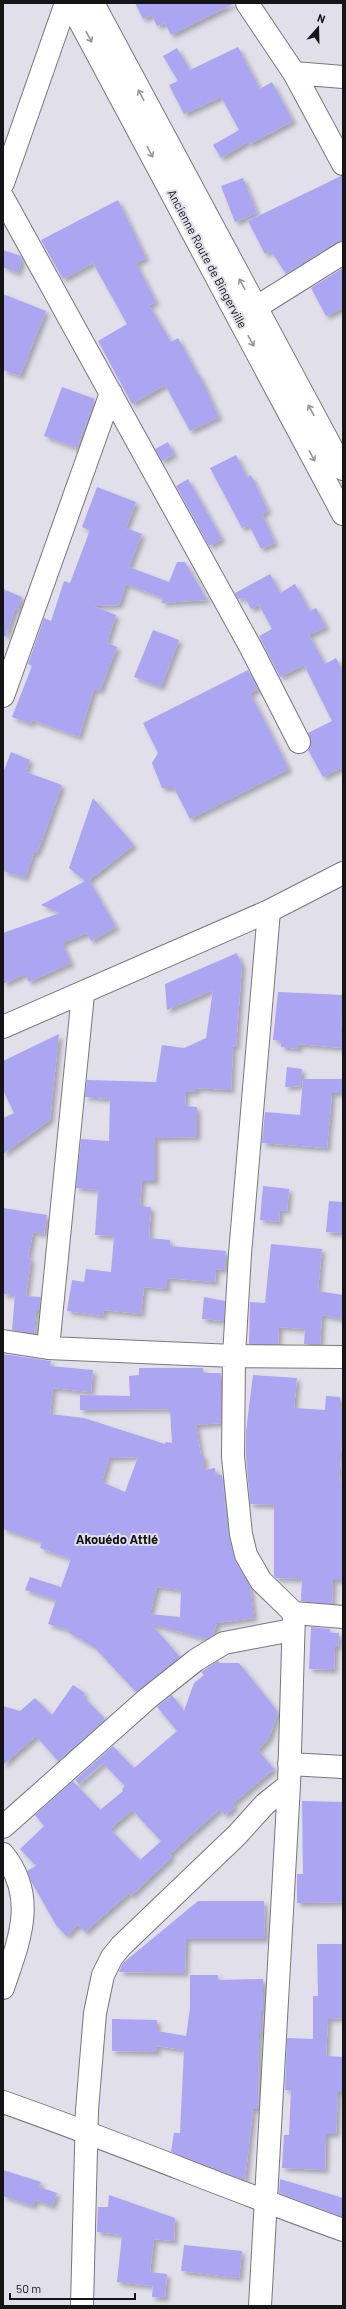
<svg xmlns="http://www.w3.org/2000/svg" width="346" height="2309" font-family="Barlow,sans-serif">
  <defs>
    <filter id="shadow"><feDropShadow dx="3.5" dy="3.5" stdDeviation="2" flood-color="#0004"/></filter>
  </defs>
  <rect width="100%" height="100%" fill="#e0dfea"/>
  <!-- building -->
  <path fill="#aca5f1" fill-rule="evenodd" filter="url(#shadow)" d="M135 3H235L171 35 165 23 157 26 152 15 143 19Z
    M238 47 260 89 272 82 293 121 250 144 249 141 221 158 213 145 239 130 221 97 184 114 169 85 178 81 163 56 177 48 190 70Z
    M341 176H343V241L336 242 286 274 271 251 265 254 248 221Z
    M243 178 257 213 235 222 221 186Z
    M118 200 146 258 136 263 156 302 149 305 171 342 178 338 198 375 199 374 219 417 190 431 165 385 132 404 98 341 127 324 93 263 63 279 41 240Z
    M3 250 21 256 22 259 18 273 3 267Z
    M343 268V308L326 316 311 288Z
    M3 294 46 311 20 376 3 370Z
    M62 387 95 399 77 448 44 436Z
    M168 442 174 454 162 461 155 449Z
    M236 455 247 477 251 475 268 511 262 514 275 543 261 549 249 525 242 528 210 468Z
    M188 479 222 539 209 546 176 486Z
    M97 487 136 502 126 528 142 534 129 567 169 582 177 562H185L207 600 161 603 163 598 126 584 119 605 93 606 116 615 107 643 117 647 100 691 94 689 79 737 32 720 31 724 12 717 32 666 28 664 44 618 51 621 64 581 70 583 90 530 82 527Z
    M270 574 280 593 295 584 310 611 316 608 326 627 309 635 325 664 336 658 343 672V767L323 777 308 750 311 742 308 733 332 721 304 665 280 677 259 636 272 629 259 605 251 609 245 598 238 599 235 593Z
    M3 589 22 597 17 610 15 609 6 636H3Z
    M153 630 179 640 161 687 134 677Z
    M248 670 258 689 250 693 289 769 190 819 174 788H162L152 763 158 753 143 723Z
    M11 752 30 760 26 772 62 785 45 832 37 853H34L25 878 3 871V773Z
    M93 798 134 845 89 880 116 927 91 941 87 933 62 943 71 963 29 982 25 974 3 984V933L60 913 41 905 85 881 69 868Z
    M237 953 242 965 236 1047 233 1046 231 1090 196 1088V1092H186L185 1106 197 1107V1137L155 1138V1181H142L140 1206 151 1207 149 1238 170 1240V1246L226 1251 224 1270 216 1269 215 1282 167 1278V1289L144 1287 141 1314 104 1310 103 1316 67 1311 72 1280 84 1282 86 1269 111 1272 114 1236 95 1235 98 1190 76 1188 81 1139 109 1141 110 1099 85 1097 87 1080 156 1082 162 1045 184 1048 206 1038 213 990 167 1010 165 984Z
    M278 992 343 995 341 1027H343V1048L299 1044V1049L281 1047V1041L273 1040Z
    M59 1034 50 1120 3 1154V1118L14 1113 3 1090V1061Z
    M287 1067 302 1069 300 1086 285 1087Z
    M303 1079H342V1093H332L327 1148 262 1143 265 1112 300 1115Z
    M263 1186 289 1189 287 1211 280 1210 279 1222 260 1220Z
    M329 1201 343 1202V1233L326 1232Z
    M3 1208 47 1215 44 1234 33 1232 28 1258 31 1259 26 1296 41 1297 39 1310H36L34 1333 12 1330 15 1295 3 1294Z
    M271 1244 322 1249 318 1291 343 1295V1319L322 1315 320 1344H304L305 1329 279 1327 278 1344H249L250 1302 265 1303Z
    M204 1297 225 1301 224 1321 202 1319Z
    M3 1354 51 1361 50 1366 93 1370 91 1392 53 1388 50 1414 84 1418 165 1444 166 1442 172 1443 170 1409 80 1410V1395L130 1396 129 1376 139 1375V1368H203V1373H221V1423L196 1425 201 1456H204V1470L215 1468 216 1475H222L229 1537 235 1561 250 1586 254 1618 217 1623 213 1635 206 1639 151 1624 180 1657 136 1692 94 1647 68 1632 69 1630 48 1624 56 1600 25 1590 30 1577 61 1587 71 1559 40 1548 42 1542 3 1529ZM138 1457 125 1492 102 1482 109 1458ZM157 1587 181 1590 180 1617 150 1614Z
    M253 1375 297 1378 294 1408 325 1410 326 1396 340 1397V1407L343 1408V1424L339 1482H343V1580H333L332 1604 301 1601 302 1579 276 1578 274 1576V1505L250 1504 246 1456V1431Z
    M311 1627 330 1629V1633H339L338 1647H335L334 1670 309 1669Z
    M218 1661 220 1663H239L278 1712 269 1738 258 1750 274 1769 232 1804 235 1807 225 1815 220 1809 170 1854 172 1857 131 1896 129 1893 85 1932 78 1925 66 1936 56 1925 31 1881 27 1871 36 1866 20 1849 44 1826 35 1815 73 1781 100 1810 123 1791 122 1789 125 1786 103 1763 79 1784 75 1780 113 1746 134 1768 177 1731 157 1707 172 1695 184 1711 194 1683 204 1675 201 1672ZM132 1810 161 1841 140 1860 110 1829Z
    M73 1685 85 1693 83 1696 105 1719 58 1761 36 1736 3 1765V1706L20 1711 35 1698 52 1715Z
    M302 1801 343 1802V1902L297 1903V1874H303Z
    M198 1901H264L265 1939H186L185 1973 119 1972 123 1963Z
    M317 1944H343V2018L328 2019 326 2056 343 2057V2092H338L336 2134H326L325 2170 282 2168 284 2135H289L291 2090H285L287 2038 313 2039V1996H318Z
    M190 1975H218V1980L263 1979V2011H261V2034H259L258 2109H253L245 2180 171 2152 174 2133H180L184 2050 157 2046V2052L112 2051V2019L157 2020V2031L186 2036 190 2008Z
    M3 2170 41 2182 39 2187 57 2193 52 2206 35 2200 33 2206 3 2196Z
    M280 2179 343 2198V2217L279 2193Z
    M109 2195 175 2218 174 2241 154 2239 150 2272 167 2274 165 2298 152 2297 153 2286 117 2282 122 2235 97 2232 98 2207H108Z
    M184 2245 242 2251 239 2278 181 2271Z"/>
  <g fill="none" stroke-linecap="round" stroke-linejoin="round">
    <!-- minor casing -->
    <g stroke="#777780" stroke-width="24">
      <path id="minor" d="M70 3 343 514
        M93 3 343 469
        M247 3 294 73 343 164
        M294 73 343 77
        M3 183 66 3
        M3 198 251 648 299 742
        M255 308 343 253
        M3 696 111 393
        M269 911 240 1254 234 1356 233 1457 241 1534 246 1555 261 1581 294 1613 343 1617
        M3 1027 269 911 343 873
        M3 1341 48 1348 234 1356 343 1357
        M48 1348 83 994
        M289 1764 343 1767
        M3 1827 148 1698 196 1660 224 1643 292 1630
        M3 1854C38 1897 19 1941 3 1988
        M3 2102C117 2142 229 2189 343 2230
        M82 2306 87 2110 95 2013 103 1975 112 1957 121 1946 237 1835 265 1804 289 1785
        M260 2306 289 1785 294 1613"/>
    </g>
    <!-- minor -->
    <use href="#minor" stroke="#fff" stroke-width="22"/>
  </g>
  <!-- one-way arrows -->
  <defs><path id="oneway-shaft" d="M-6 0H5M1.5-3L5.5 0L1.5 3" fill="none" stroke-width="1.6" stroke-linecap="round" stroke-linejoin="round"/></defs>
  <g stroke="#969697">
    <use href="#oneway-shaft" transform="translate(89 37) rotate(62)"/>
    <use href="#oneway-shaft" transform="translate(141 95) rotate(-118)"/>
    <use href="#oneway-shaft" transform="translate(150 152) rotate(62)"/>
    <use href="#oneway-shaft" transform="translate(242 284) rotate(-118)"/>
    <use href="#oneway-shaft" transform="translate(251 341) rotate(62)"/>
    <use href="#oneway-shaft" transform="translate(311 410) rotate(-119)"/>
    <use href="#oneway-shaft" transform="translate(312 456) rotate(62)"/>
  </g>
  <g text-anchor="middle" stroke-width="4" stroke-linejoin="round" paint-order="stroke">
    <!-- street labels -->
    <g font-size="12" fill="#151518" stroke="#e0dfea">
      <text transform="translate(207 259) rotate(62)" y="4">Ancienne Route de Bingerville</text>
    </g>
    <!-- neighbourhood labels -->
    <g font-size="13" font-weight="bold" fill="#151518" stroke="#e0dfea">
      <text x="117" y="1544">Akouédo Attié</text>
    </g>
  </g>
  <!-- border -->
  <rect width="346" height="2309" fill="none" stroke="#151518" stroke-width="8"/>
  <!-- north arrow -->
  <g transform="translate(318 28) rotate(20)" stroke="#e0dfea" stroke-width="3" paint-order="stroke">
  <path d="M0-3L7 15L0 10L-7 15Z" fill="#151518"/>
  <text y="-6" font-size="11" font-weight="bold" text-anchor="middle" fill="#151518">N</text>
  </g>
  <!-- scale -->
  <path d="M10 2293v6h125v-6" fill="none" stroke="#151518" stroke-width="2"/>
  <text x="16" y="2293" font-size="12" fill="#151518" stroke="#e0dfea" stroke-width="3" paint-order="stroke">50 m</text>
</svg>
